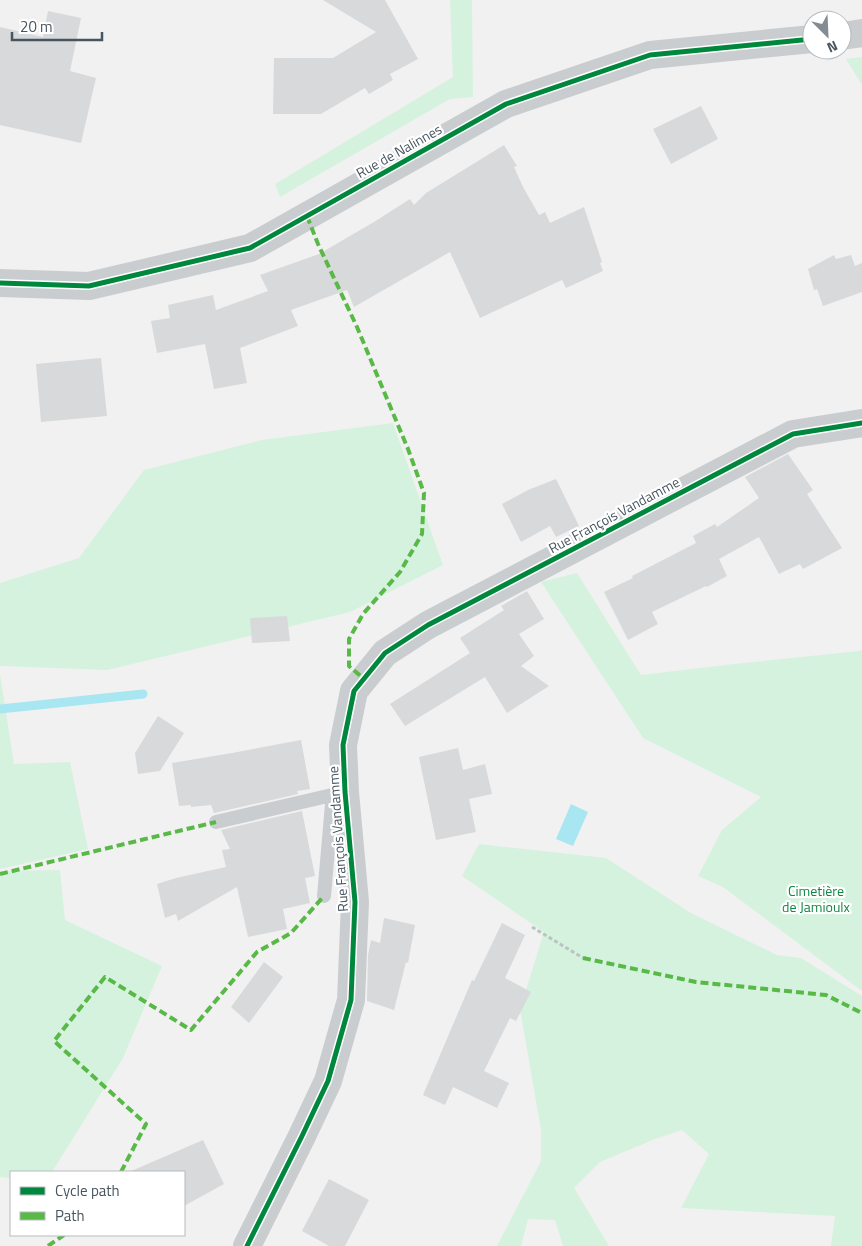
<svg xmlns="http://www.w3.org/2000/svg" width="862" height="1246" font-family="'Titillium Web',sans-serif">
  <rect width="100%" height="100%" fill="#f2f1f1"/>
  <!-- green -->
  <path fill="#d5f2de" d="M450 0H472L473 97 450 99 280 197 275 184 453 77Z
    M862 57V85L846 59Z
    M393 423 443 565 350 612 107 670 0 666V583L79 558 144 470 262 440Z
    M577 573 641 675 734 664 859 651 862 650V991L723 887 698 876 722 830 761 797 643 738 541 582Z
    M0 674 14 764 70 762 88 849 0 869Z
    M479 844 606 858 691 913 777 955 801 958 862 996V1246H831L835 1216 681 1208 709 1154 682 1130 655 1139 600 1162 574 1188 609 1246H563L555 1220 528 1219 521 1246H497L541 1161V1130L520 1009 544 932 462 876Z
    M60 870 65 920 162 966 123 1058 52 1172H11V1178L0 1177V871Z"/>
  <!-- water -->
  <path fill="#a8e6f1" d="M571 804 588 812 573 846 556 839Z"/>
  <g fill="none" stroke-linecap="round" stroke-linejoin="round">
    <!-- stream -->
    <path stroke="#a8e6f1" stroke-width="9" d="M0 709 143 694"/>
  </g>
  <!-- building -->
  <path fill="#d8d9da" d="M323 0H385L418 59 390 74 393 80 369 94 365 88 321 114H273L274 58H333L376 32Z
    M48 11 81 18 70 71 96 78 81 143 0 125V27L43 37Z
    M701 106 718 139 671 164 653 129Z
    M504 145 517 166 514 167 523 187 539 215 545 212 550 223 584 207 602 262 600 263 603 271 566 288 562 280 480 318 450 252 354 307 347 290 291 310 298 326 240 348 247 383 214 389 205 344 157 353 151 321 170 318 168 305 213 295 216 310 268 291 260 275 319 254 374 222 410 199 414 205 426 193Z
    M834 255 836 259 851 255 855 266 862 263V292L823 306 817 289 814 290 808 269Z
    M101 358 107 416 41 422 36 364Z
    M788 454 813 490 807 494 842 548 803 569 800 564 779 574 759 537 719 559 727 576 707 587 706 586 652 612 658 624 628 640 604 592 633 578 632 576 696 543 693 536 715 524 717 527 759 498 745 477Z
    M556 479 579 526 556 537 550 526 521 542 502 504 528 490Z
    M527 591 544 619 519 634 534 656 521 666 549 686 507 713 485 677 405 726 390 704 470 653 460 638 504 610 501 606Z
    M287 616 290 641 252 643 250 618Z
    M158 716 184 733 160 771 138 774 135 753Z
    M301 740 310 789 297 791 298 794 214 813 211 805 191 807V805L179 806 172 763 232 753Z
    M458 748 463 770 485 764 492 794 469 799 476 832 436 840 419 757Z
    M302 811 315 876 305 878 310 903 283 909 287 929 248 937 237 887 178 921 176 914 165 918 157 884 176 878 226 867 222 850 230 849 221 830Z
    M384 918 415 925 408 963 406 962 394 1010 367 1001 368 955 371 940 380 943Z
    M502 923 525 935 505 978 531 992 516 1021 510 1018 484 1071 509 1083 497 1108 453 1087 445 1105 423 1095 472 980 474 981Z
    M264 962 283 977 249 1023 231 1007Z
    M203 1140 224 1184 184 1206V1172H129Z
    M329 1179 369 1200 345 1246H329L302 1231Z"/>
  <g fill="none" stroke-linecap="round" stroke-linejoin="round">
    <!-- path -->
    <path stroke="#b8c6c1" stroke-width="3" stroke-dasharray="4 2.5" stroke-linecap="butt" d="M532 927 583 958"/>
    <!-- service -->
    <path stroke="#cacdd0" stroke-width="14" d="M216 822 345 792
      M324 896 332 804 344 793"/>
    <!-- minor -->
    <path stroke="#cacdd0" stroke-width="28" d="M247 1246 302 1136 328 1081 351 1000 355 902 345 792 343 745 354 691 385 653 428 625 793 434 862 423"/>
    <!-- tertiary -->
    <path stroke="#cacdd0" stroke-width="28" d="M842 36 862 33
      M0 283 89 286 250 248 506 104 650 55 812 39"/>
    <!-- quiet -->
    <path stroke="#58b947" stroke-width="4" stroke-dasharray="8 4" stroke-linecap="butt" d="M307 216 318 244 357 327 408 449 424 493 422 534 400 572 363 614 349 639V666L364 679
      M0 874 216 822
      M583 958 696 982 826 995 862 1013
      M121 1172 146 1124 54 1041 105 977 191 1030 257 952 291 933 324 896
      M48 1246 64 1235"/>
    <!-- cycleway casing -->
    <g stroke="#fff" stroke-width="8">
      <path id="cycleway" d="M0 283 89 286 250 248 506 104 650 55 812 39
        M247 1246 302 1136 328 1081 351 1000 355 902 345 792 343 745 354 691 385 653 428 625 793 434 862 423"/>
    </g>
    <!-- cycleway -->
    <use href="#cycleway" stroke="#00873e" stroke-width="5"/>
  </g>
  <g text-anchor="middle" stroke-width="4.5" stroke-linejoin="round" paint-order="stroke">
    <!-- street labels -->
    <g font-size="14" fill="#47555f" stroke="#fff">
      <text transform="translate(399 151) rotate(-29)" y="5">Rue de Nalinnes</text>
      <text transform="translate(614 515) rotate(-28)" y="5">Rue François Vandamme</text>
      <text transform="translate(338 839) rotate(-94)" y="5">Rue François Vandamme</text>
    </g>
    <!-- park labels -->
    <g font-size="14" fill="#128645" stroke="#fff">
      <text x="816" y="896">Cimetière<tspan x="816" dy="16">de Jamioulx</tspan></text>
    </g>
  </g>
  <!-- legend -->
  <rect x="10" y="1171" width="175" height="65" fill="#ffffff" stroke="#b5bbbf"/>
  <rect x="20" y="1187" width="25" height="8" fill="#00873e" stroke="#b5bbbf"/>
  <text x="55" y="1196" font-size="15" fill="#47555f">Cycle path</text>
  <rect x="20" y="1212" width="25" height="8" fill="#58b947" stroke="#b5bbbf"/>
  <text x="55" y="1221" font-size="15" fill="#47555f">Path</text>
  <!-- north arrow -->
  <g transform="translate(827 35) rotate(156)"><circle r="24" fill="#ffffff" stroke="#b5bbbf"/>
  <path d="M0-4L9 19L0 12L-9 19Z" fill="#838c92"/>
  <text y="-8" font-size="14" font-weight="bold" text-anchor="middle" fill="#47555f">N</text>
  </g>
  <!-- scale -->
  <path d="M12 32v8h90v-8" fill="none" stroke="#47555f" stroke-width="2.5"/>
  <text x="20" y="32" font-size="15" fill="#47555f" stroke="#ffffff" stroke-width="4" paint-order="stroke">20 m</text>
</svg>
